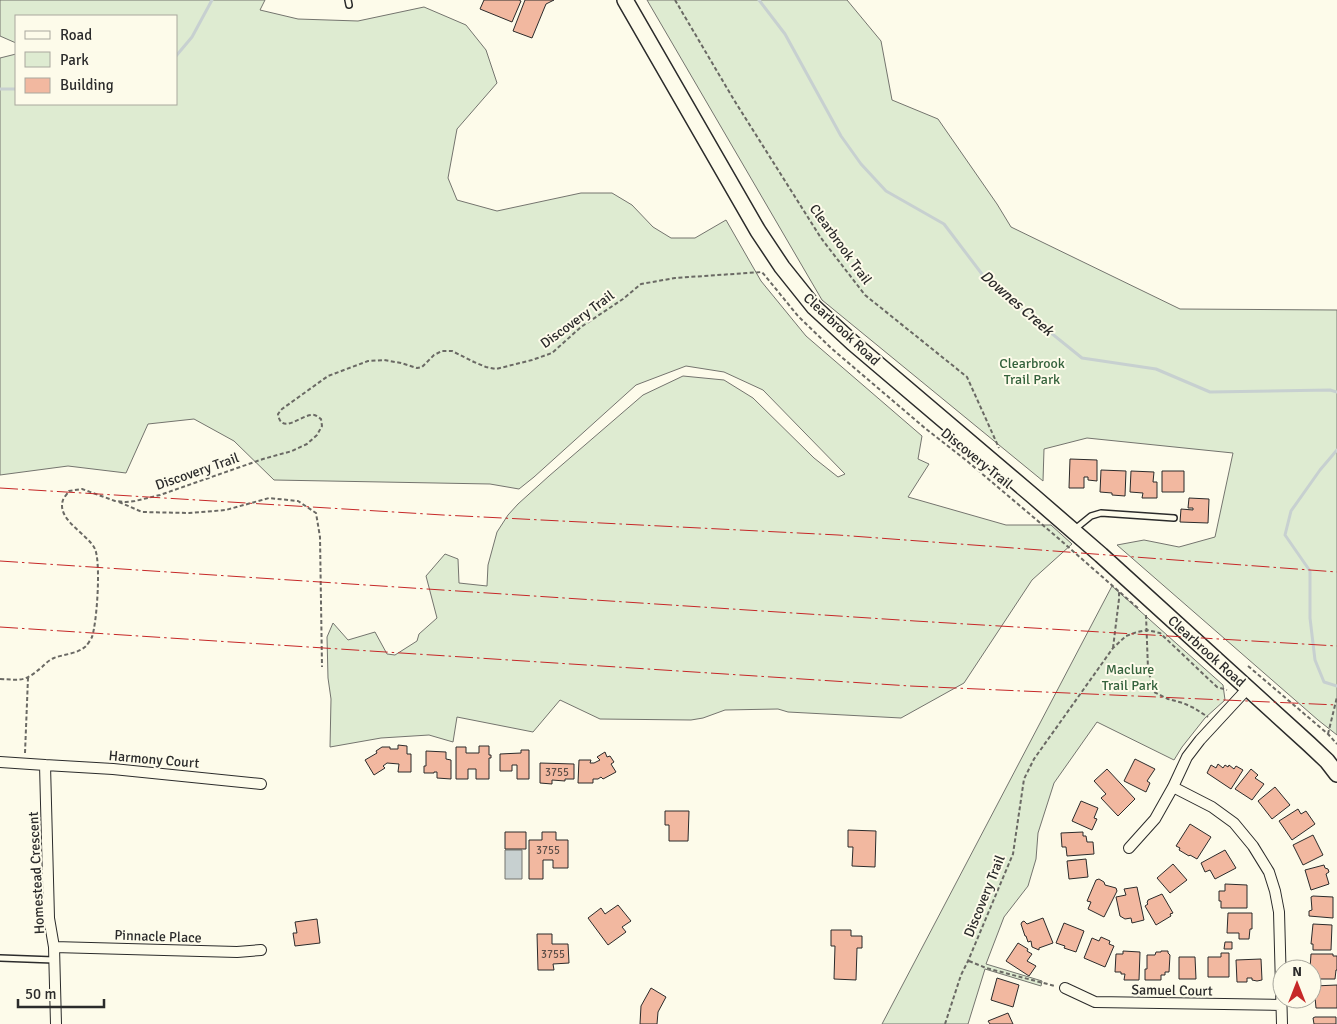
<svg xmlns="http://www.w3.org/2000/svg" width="1337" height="1024" font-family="Signika,sans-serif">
  <rect width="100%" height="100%" fill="#fdfbea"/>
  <!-- green -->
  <path fill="#deebd1" stroke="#74746e" d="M0 0H265L260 10 298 19 358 21 424 7 466 25 486 50 497 83 457 129 448 178 457 200 497 211 581 193H612L632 205 653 227 671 238H695L726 220 761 281 806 336 922 436 918 459 929 464 908 497 1006 525H1051L1072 544 1032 580 964 683 901 718 788 712 778 709 725 710 703 718 691 720 600 719 560 700 533 732 457 717 453 742 429 735 381 738 330 747 331 699 328 678 327 637 333 623 348 640 375 632 387 654 395 655 417 641 419 634 437 618 426 576 445 554 458 559 459 583 487 586 488 565 497 532 508 515 518 504 549 476 643 395 683 376 724 380 753 398 814 458 838 477 845 474 763 390 724 372 686 366 636 385 534 477 519 489 490 484 274 480 234 441 194 419 148 424 126 473 68 466 0 475V58L16 54V104H176V16H16V43L0 36Z
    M647 0H847L881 41 892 100 938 119 997 204 1011 227 1180 309 1337 310V735L1318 720 1117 545 1144 540 1179 547 1215 537 1233 453 1087 438 1044 449 1043 481 822 300Z
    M1112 586 1223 685 1225 700 1205 718 1182 747 1174 760 1097 722 1054 783 1038 833 1036 859 1028 886 1004 917 986 964 1042 981 1041 986 985 969 968 1024H882Z"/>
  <!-- water -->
  <path fill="#c7d0d0" stroke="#74746e" d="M505 850H522V879H505Z"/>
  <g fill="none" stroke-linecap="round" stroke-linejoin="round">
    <!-- stream -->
    <path stroke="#c7d0d0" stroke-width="3" d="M759 0 785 34 841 136 861 164 886 191 944 224 988 282 1082 358 1156 369 1210 392 1330 390 1337 392
      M176 56 192 37 212 0
      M0 89H16
      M1337 450 1320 470 1291 511 1285 535 1310 571V618L1315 660 1324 682 1337 686"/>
  </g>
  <!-- building -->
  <path fill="#f2b8a0" stroke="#2b2b2b" d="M484 0H519L521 1 512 22 480 9Z
    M525 0H554L546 4 532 38 513 31Z
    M1070 459 1097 460V481L1088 480V477H1084V488H1069Z
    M1101 470 1126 471 1125 496 1112 495V493L1100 492Z
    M1131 471 1154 472 1153 482H1157V498H1142L1143 493 1130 492Z
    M1162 471H1184V492H1162Z
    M1189 498 1209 499 1208 523 1180 522 1181 509 1193 510V508H1188Z
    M398 745 407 746V754H411V772H398L399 764 387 763 383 766 385 768 374 775 365 760 377 753 376 751 382 747H390V749H398Z
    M479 746H489V755H491V758H489V779H476V769H468V779H456V747H466V753H479Z
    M521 750H529V779H517V765H512V771H500V754L521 753Z
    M426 751 446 752V759L451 760V779L437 778V772H434V773H424V766H426Z
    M605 752 607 757 610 756 614 762 611 764 616 772 603 779 601 777 598 779H593V783H578L579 760H591L590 763H594L600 760 597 757Z
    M1135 759 1155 769 1147 781 1150 783 1146 792 1124 781Z
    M540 763 574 764V779H565V781L552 780V784L540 783Z
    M1218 764 1223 768 1225 765 1228 767 1229 765 1234 769 1236 766 1243 770 1231 789 1207 773 1211 765 1216 768Z
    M1107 769 1135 799 1118 816 1101 798 1106 794 1094 781Z
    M1251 769 1258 775 1255 778 1264 784 1252 800 1235 789Z
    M1275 787 1290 805 1272 819 1258 801Z
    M1081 801 1098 808 1094 818 1097 819 1092 830 1072 821Z
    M1298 809 1301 814 1306 811 1315 824 1292 840 1279 821Z
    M665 811H689L688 841H669V825H665Z
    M1190 824 1211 837 1197 859 1190 855 1189 856 1179 850 1180 848 1176 846Z
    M848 830 876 831 875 867 852 866 853 847H848Z
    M505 832H526V849H505Z
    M542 832H556V840H568V868H553V860H543V879H529V840H542Z
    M1083 832V836H1086L1087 842H1093L1094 854 1067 856 1066 847H1062L1061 833Z
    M1313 835 1323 855 1303 865 1293 845Z
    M1225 850 1236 868 1215 879 1210 870 1205 872 1201 863Z
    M1086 859 1088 877 1069 879 1067 861Z
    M1173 864 1187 880 1170 893 1157 878Z
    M1324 865 1325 868 1328 869 1329 872 1326 874 1329 884 1311 890 1305 870Z
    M1099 879 1104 882 1105 885 1116 888 1117 891 1104 917 1088 909 1091 902 1087 901 1096 880Z
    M1225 884 1247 885V908H1221V901H1219V891H1225Z
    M1137 887 1144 920 1132 923 1131 918 1125 919 1120 916 1116 897 1126 895 1124 889Z
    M1162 894 1173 913 1170 914 1171 916 1156 925 1145 906 1148 904 1147 903 1148 900Z
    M1313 896 1333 897V918L1309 916V911L1312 910 1311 897Z
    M618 905 631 921 622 927 626 932 608 945 588 918 601 908 605 914Z
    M1228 913H1252V929H1250L1249 939H1239V933H1227Z
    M1043 918 1053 943 1039 948V950L1032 947 1031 941 1028 942 1026 936H1025L1021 924 1022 922 1024 921 1027 924Z
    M317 919 320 943 295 946 293 933H297L295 922Z
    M1064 923 1084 931 1076 952 1064 948 1065 946 1056 943Z
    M1313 924 1332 925 1331 950H1313V944H1311Z
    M831 930H851V936H862V948H857L856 980 834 979 835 946H831Z
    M537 934H552V944H568L569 963 553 964 554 970H538Z
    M1101 937 1110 941 1109 944 1114 946 1105 967 1084 958 1092 938 1099 941Z
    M1225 942H1232V949H1224Z
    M1018 943 1028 949 1027 951 1032 954 1027 961 1036 966 1029 976 1006 961Z
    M1123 951 1140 952 1139 980H1124L1125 974H1121V972H1115L1116 954H1123Z
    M1161 951H1168V953L1170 955 1169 972H1165V975H1161V980H1145V969H1147V955H1155L1156 952H1161Z
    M1221 953H1229V977H1208V957H1221Z
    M1311 954H1333V956H1337V970H1336L1335 979H1312V969H1310Z
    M1179 957H1195L1196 979H1179Z
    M1261 959 1262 980 1257 981 1252 980V978H1247V982H1237L1236 960Z
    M997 978 1019 985 1013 1007 991 1000Z
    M1337 985V1008H1316L1314 986Z
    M651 988 666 997 658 1012 657 1024H640L641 1006Z
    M1008 1013 1013 1024H990L988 1021Z
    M1315 1017H1336V1024H1314L1313 1018Z"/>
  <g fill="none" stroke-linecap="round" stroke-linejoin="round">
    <!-- lane casing -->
    <g stroke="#2b2b2b" stroke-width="8">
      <path id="lane" d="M348 0 349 5
        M1075 529 1091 516 1101 513 1174 518
        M0 958 54 960"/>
    </g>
    <!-- street casing -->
    <g stroke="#2b2b2b" stroke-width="12">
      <path id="street" d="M0 762 45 765 49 918 54 947 56 1024
        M45 765 113 769 261 784
        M1173 787 1212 807 1234 823 1253 846 1269 872 1275 891 1279 912 1282 1024
        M1129 848 1155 819 1173 787 1187 757 1200 740 1248 688
        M54 947 237 952 261 950
        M1065 988 1095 1002 1281 1005"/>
    </g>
    <!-- secondary casing -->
    <g stroke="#2b2b2b" stroke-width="18">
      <path id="secondary" d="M625 0 758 231 782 267 814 307 853 343 1033 496 1101 555 1309 744 1327 761 1337 774"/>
    </g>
    <!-- path -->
    <path stroke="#6a6964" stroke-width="2" stroke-dasharray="4 2.5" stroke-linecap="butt" d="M675 0 734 100 821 238 865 295 967 377 999 448
      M119 502 142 512 189 513 226 510 269 498 298 501 316 513 320 537 322 667
      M1146 615 1148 669 1154 692 1168 699 1183 703 1194 708 1208 717
      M1113 648 1119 599V591
      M1248 666 1328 734 1337 744
      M0 679C23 680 24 682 42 667 45 664 49 660 54 658 64 654 78 654 86 646 88 644 91 639 92 637 97 622 101 563 95 549 88 534 56 520 63 500 64 497 68 493 69 491L82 489 115 501 126 502 135 501 160 495 263 459 292 451 307 444 317 435 322 426 321 419C318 417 315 414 311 415 300 416 281 435 278 414L282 409 328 376 368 361 384 360 401 363 417 368 422 367 434 355 442 351H452L474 362 486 367 496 369 532 360 552 353 581 327 623 299 641 284 675 278 762 272 798 316 831 348 926 429 967 461 1058 538 1139 609
      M1328 734 1337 697
      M25 753 28 678
      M969 961 986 968 1055 986
      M945 1024 961 975 968 961 1013 854 1024 779 1034 759 1113 648 1126 636 1137 632 1147 630 1160 633 1217 687 1227 690"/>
    <!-- lane -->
    <use href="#lane" stroke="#fdfbea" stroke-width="5"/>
    <!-- street -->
    <use href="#street" stroke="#fdfbea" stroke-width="10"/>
    <!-- secondary -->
    <use href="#secondary" stroke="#fdfbea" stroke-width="15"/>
    <!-- power -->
    <path stroke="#c62828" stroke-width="1" stroke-dasharray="18 4 2.5 4" stroke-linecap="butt" d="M0 488 443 515 838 535 1337 572
      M0 561 915 621 1337 646
      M0 627 910 686 1337 705"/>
  </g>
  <g text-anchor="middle" stroke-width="4" stroke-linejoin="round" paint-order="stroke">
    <!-- number labels -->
    <g font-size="11" fill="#5d4e48">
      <text x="557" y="776">3755</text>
      <text x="548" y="854">3755</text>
      <text x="553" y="958">3755</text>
    </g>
    <!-- street labels -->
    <g font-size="14" fill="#2b2b2b" stroke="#fdfbea">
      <text transform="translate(841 244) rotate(54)" y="5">Clearbrook Trail</text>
      <text transform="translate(577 319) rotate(-36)" y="5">Discovery Trail</text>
      <text transform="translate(842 329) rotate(43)" y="5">Clearbrook Road</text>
      <text transform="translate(977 458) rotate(39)" y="5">Discovery Trail</text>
      <text transform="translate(197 471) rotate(-19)" y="5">Discovery Trail</text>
      <text transform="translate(1207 651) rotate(42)" y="5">Clearbrook Road</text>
      <text transform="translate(154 759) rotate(5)" y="5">Harmony Court</text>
      <text transform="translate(36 873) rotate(-93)" y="5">Homestead Crescent</text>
      <text transform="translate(984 896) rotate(-68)" y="5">Discovery Trail</text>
      <text transform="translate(158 936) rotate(2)" y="5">Pinnacle Place</text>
      <text transform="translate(1172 990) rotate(1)" y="5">Samuel Court</text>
    </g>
    <!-- park labels -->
    <g font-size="14" fill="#34623c" stroke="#fdfbea">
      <text x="1032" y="368">Clearbrook<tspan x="1032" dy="16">Trail Park</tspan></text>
      <text x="1130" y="674">Maclure<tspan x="1130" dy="16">Trail Park</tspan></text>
    </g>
    <!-- water labels -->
    <g font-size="15" font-style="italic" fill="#2b2b2b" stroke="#fdfbea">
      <text transform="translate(1017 303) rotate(41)" y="5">Downes Creek</text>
    </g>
  </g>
  <!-- legend -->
  <rect x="15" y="15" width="162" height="90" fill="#fdfbea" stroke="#a9a89e"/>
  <rect x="25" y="31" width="25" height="8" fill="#fdfbea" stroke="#a9a89e"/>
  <text x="60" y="40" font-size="15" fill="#2b2b2b">Road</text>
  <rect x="25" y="52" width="25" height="15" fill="#deebd1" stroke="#a9a89e"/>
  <text x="60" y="65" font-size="15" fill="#2b2b2b">Park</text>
  <rect x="25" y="78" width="25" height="15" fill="#f2b8a0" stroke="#a9a89e"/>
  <text x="60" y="90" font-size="15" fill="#2b2b2b">Building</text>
  <!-- north arrow -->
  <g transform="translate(1297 984)"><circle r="24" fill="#fdfbea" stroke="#a9a89e"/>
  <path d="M0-4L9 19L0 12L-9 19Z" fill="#c62828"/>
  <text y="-8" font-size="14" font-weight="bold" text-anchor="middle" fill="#2b2b2b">N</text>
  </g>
  <!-- scale -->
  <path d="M18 999v8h86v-8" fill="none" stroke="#2b2b2b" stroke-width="2.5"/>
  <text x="25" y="999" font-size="15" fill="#2b2b2b" stroke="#fdfbea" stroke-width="4" paint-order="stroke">50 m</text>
</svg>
